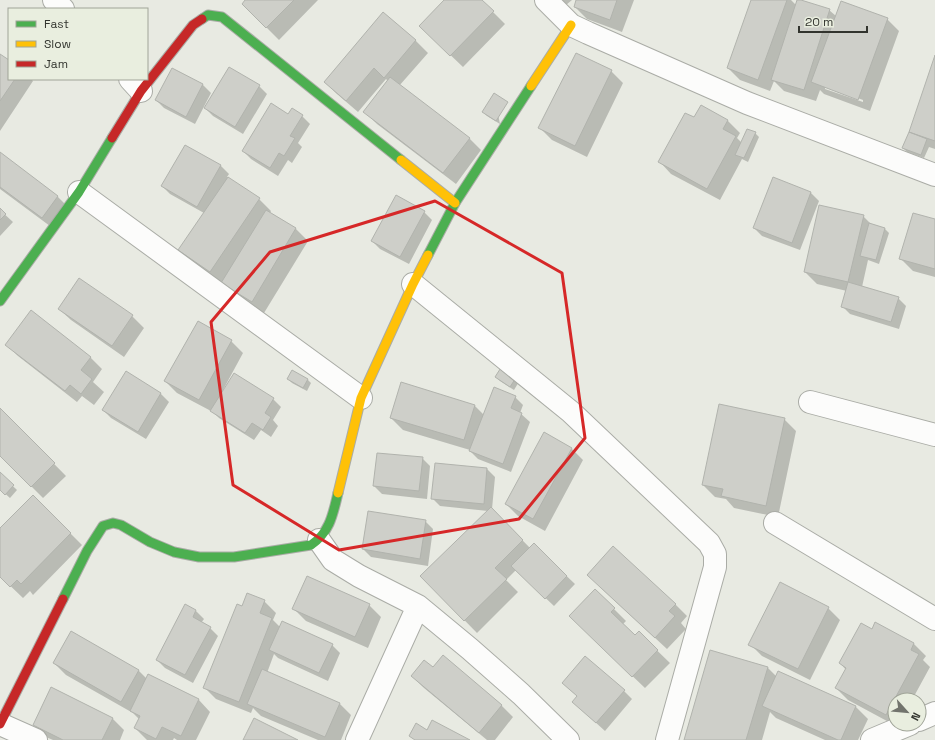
<svg xmlns="http://www.w3.org/2000/svg" width="935" height="740" font-family="'Space Grotesk',sans-serif">
  <rect width="100%" height="100%" fill="#e8eae2"/>
  <!-- shadow -->
  <path fill="#0003" fill-rule="evenodd" d="M247 0H318L279 40 243 4Z
    M445 0H481L505 24 463 67 420 26Z
    M562 0H572L566 5Z
    M577 0H634L622 32 587 19 575 7Z
    M752 0H791L796 5 798 0 829 10 836 16 887 19 899 31 870 111 824 94 820 90 816 101 784 91 774 81 770 91 740 80 728 68ZM825 86 863 100V102L825 89Z
    M383 13 416 41 428 53 399 86 469 138 481 150 456 184 377 124 365 112 388 81 386 79 358 112 337 94 325 82Z
    M0 56 9 61V79H31L33 81 0 131Z
    M935 58V149L929 147 924 158 907 152 903 148 910 133Z
    M173 69 203 85 211 93 195 124 164 108 156 100Z
    M611 71 623 83 587 157 552 140 540 128Z
    M259 86 267 94 243 134 213 116 205 108Z
    M494 94 500 124 487 116 483 112Z
    M701 106 728 121 740 133 737 138 742 143 755 133 759 137 748 162 742 159 720 200 671 174 660 162 695 119Z
    M288 115 302 116 310 124 298 143 302 147 292 163 288 160 278 176 251 159 243 151Z
    M185 146 221 166 229 174 227 177 259 199 271 211 270 213 296 229 308 241 264 313 234 295 191 262 179 250 204 213 170 194 162 186Z
    M0 153 58 197 69 208 54 229 0 189Z
    M773 178 811 193 819 201 800 250 762 236 754 228Z
    M0 210 13 222 0 236Z
    M424 212 432 220 409 264 380 249 372 241Z
    M863 216 872 225 885 229 889 233 879 264 868 260 862 287 898 298 906 306 899 329 850 314 842 306 847 291 817 284 805 272Z
    M935 220V277L913 271 901 259Z
    M59 309 132 316 144 328 124 357 71 320Z
    M198 322 231 341 243 353 223 390 273 399 281 407 273 420 278 426 271 437 261 430 254 440 219 418 211 410V411L177 393 165 381Z
    M6 344 90 357 102 369 93 382 104 392 94 405 82 396 77 402 18 356Z
    M126 373 161 394 169 402 146 439 111 418 103 410Z
    M496 377 520 380 514 390 500 381Z
    M288 379 308 380 311 383 307 391 292 383Z
    M515 397 523 405 520 413 530 422 511 472 478 459 470 451V450L403 430 391 418 474 405 484 415Z
    M0 409 66 476 43 498 0 455Z
    M784 419 796 431 778 517 734 508 726 499 715 497 703 485Z
    M571 448 583 460 545 531 518 516 506 504Z
    M422 458 430 466 427 499 382 494 374 486Z
    M436 464 487 469 495 477 492 509 530 548 534 545 575 584 554 606 516 570 506 580 518 592 477 633 421 576 488 511 440 506 432 498Z
    M0 474 17 490 10 498 0 489Z
    M33 496 82 545 33 595 30 591 23 598 0 576V529Z
    M425 521 433 529 428 566 371 557 363 549Z
    M600 587 675 604 687 616 681 623 686 629 667 649Z
    M595 590 626 621 623 624 635 637 639 633 670 663 645 688 582 628Z
    M264 601 276 613 273 620 280 627 332 645 340 653 328 681 278 658 274 654 267 673 339 703 351 715 341 740H318L261 716 253 708 251 713 216 699 204 687 243 607Z
    M369 605 381 617 368 648 306 621 294 609Z
    M828 608 840 620 810 680 762 656 750 644Z
    M196 611 204 619 201 623 210 628 218 636 193 683 165 668 157 660Z
    M876 624 914 644 926 656 923 660 930 667 912 700H895V724L898 727 848 700 836 688 846 670 840 663 872 630Z
    M71 633 139 671 147 679 148 676 199 700 210 712 196 740H177L174 738 173 740H147L135 728 139 719 133 713 66 675 54 663Z
    M711 651 768 668 777 677 779 673 856 707 868 719 858 740H825L776 718 770 712 762 740H685Z
    M433 669 501 705 513 717 495 740H487L424 688 412 676Z
    M563 683 624 691 632 699 605 731 573 702 578 697Z
    M112 718 124 730 120 740H53L46 737 34 725Z"/>
  <!-- building -->
  <path fill="#cecfc9" stroke="#b1b3ad" d="M245 0H294L266 28 242 4Z
    M444 0H482L494 11 450 56 419 26Z
    M576 0H617L610 20 574 7Z
    M751 0H787L758 80 727 68Z
    M797 0H801L830 9 804 90 771 80Z
    M841 1 888 18 858 100 811 82Z
    M383 12 416 40 384 78 374 68 346 101 324 82Z
    M576 53 612 70 575 146 538 128Z
    M0 54 9 60V79H15L0 101Z
    M935 55V141L909 132Z
    M229 67 260 85 235 127 204 108Z
    M172 68 203 84 186 117 155 100Z
    M390 77 470 138 443 173 363 112Z
    M494 93 508 102 496 121 482 112Z
    M271 103 288 114 292 108 303 115 290 136 295 138 284 156 279 153 270 168 242 151Z
    M701 105 728 120 723 129 736 136 707 189 658 162 685 113 694 117Z
    M747 129 756 132 744 158 735 155Z
    M909 132 927 139 921 155 902 148Z
    M185 145 221 165 197 207 161 186Z
    M0 152 58 196 42 218 0 187Z
    M228 177 260 198 210 272 178 250Z
    M773 177 811 192 792 243 753 228Z
    M396 195 425 211 400 257 371 241Z
    M819 205 864 215 848 282 804 272Z
    M0 208 6 214 0 220Z
    M266 210 296 228 252 302 221 283Z
    M913 213 935 219V269L899 259Z
    M869 223 885 228 876 260 860 256Z
    M79 278 133 315 112 346 58 309Z
    M848 282 899 297 891 322 841 307Z
    M31 310 91 357 81 370 92 379 81 394 70 385 65 391 5 345Z
    M198 321 232 340 199 400 164 381Z
    M502 366 517 376 510 387 495 377Z
    M292 370 308 379 303 388 287 379Z
    M126 371 161 393 138 432 102 410Z
    M234 373 274 398 265 413 271 417 263 430 252 423 245 433 210 411Z
    M401 382 475 405 464 440 390 418Z
    M494 387 516 396 511 408 522 413 503 464 469 451Z
    M719 404 785 418 766 506 721 496 723 489 702 485Z
    M0 408 55 463 31 487 0 456Z
    M544 432 572 448 533 519 505 504Z
    M377 453 423 457 419 491 373 486Z
    M435 463 487 468 484 504 431 499Z
    M0 472 14 485 5 495 0 490Z
    M33 495 71 533 21 584 17 580 10 587 0 577V528Z
    M491 507 523 540 495 568 507 579 464 621 420 576Z
    M368 511 426 520 420 559 362 549Z
    M534 543 567 576 545 599 511 566Z
    M613 546 676 604 669 611 675 616 655 638 587 575Z
    M307 576 370 604 355 637 292 609Z
    M780 582 829 607 798 669 748 645Z
    M595 589 615 608 611 612 635 635 639 631 658 650 632 677 569 616Z
    M247 593 265 600 260 613 272 618 239 702 203 688 237 604 242 606Z
    M185 604 196 610 193 617 211 627 185 675 156 660Z
    M282 621 333 644 319 673 269 650Z
    M875 622 914 643 911 650 919 654 886 715 835 688 846 668 839 663 861 623 872 629Z
    M71 631 139 670 121 702 53 663Z
    M710 650 768 667 746 740H684Z
    M443 655 502 705 479 733 411 676 424 660 433 667Z
    M585 656 625 690 596 723 572 702 577 696 562 683Z
    M262 669 340 703 325 737 247 704Z
    M778 671 856 706 841 740H838L762 706Z
    M148 674 199 699 181 736 162 727 156 739 134 728 140 716 130 711Z
    M51 687 113 718 102 740H63L33 725Z
    M254 718 298 740H243Z
    M432 720 470 740H415L409 736 416 723 427 730Z"/>
  <g fill="none" stroke-linecap="round" stroke-linejoin="round">
    <!-- street casing -->
    <g stroke="#aaaca6" stroke-width="24">
      <path id="street" d="M54 0 63 9
        M546 0 571 25 588 33 747 103 935 175
        M130 79 141 91
        M79 192 361 398
        M413 284 571 412 709 543 715 554V567L667 740
        M810 402 935 435
        M775 523 935 619
        M319 540 333 560 359 576 418 606 470 649 521 694 568 740
        M919 720 935 713
        M0 724 36 740
        M357 740 418 606
        M872 740 910 724"/>
    </g>
    <!-- fast casing -->
    <g stroke="#aaaca6" stroke-width="11">
      <path id="fast" d="M202 19 208 15 222 17 401 160
        M428 255 455 203 531 86
        M0 301 79 192 112 138
        M63 599 87 551 103 526 113 523 121 525 150 542 174 552 199 557H234L311 545C330 532 333 514 338 493"/>
    </g>
    <!-- slow casing -->
    <g stroke="#aaaca6" stroke-width="11">
      <path id="slow" d="M531 86 571 25
        M401 160 455 203
        M338 493 361 398 413 284 428 255"/>
    </g>
    <!-- jam casing -->
    <g stroke="#aaaca6" stroke-width="11">
      <path id="jam" d="M112 138 141 91 193 25 202 19
        M0 724 63 599"/>
    </g>
    <!-- street -->
    <use href="#street" stroke="#fcfcfb" stroke-width="22"/>
    <!-- fast -->
    <use href="#fast" stroke="#4caf50" stroke-width="9"/>
    <!-- slow -->
    <use href="#slow" stroke="#ffc107" stroke-width="9"/>
    <!-- jam -->
    <use href="#jam" stroke="#c62828" stroke-width="9"/>
  </g>
  <!-- marked area -->
  <path fill="none" stroke="#d62828" stroke-width="3" stroke-linejoin="round" d="M435 201 562 273 585 438 519 519 339 550 233 485 211 322 270 252Z"/>
  <!-- legend -->
  <rect x="8" y="8" width="140" height="72" fill="#e9eedf" stroke="#a0a498"/>
  <rect x="16" y="21" width="20" height="6" fill="#4caf50" stroke="#a0a498"/>
  <text x="44" y="28" font-size="12" fill="#32342e">Fast</text>
  <rect x="16" y="41" width="20" height="6" fill="#ffc107" stroke="#a0a498"/>
  <text x="44" y="48" font-size="12" fill="#32342e">Slow</text>
  <rect x="16" y="61" width="20" height="6" fill="#c62828" stroke="#a0a498"/>
  <text x="44" y="68" font-size="12" fill="#32342e">Jam</text>
  <!-- north arrow -->
  <g transform="translate(907 712) rotate(117)"><circle r="19" fill="#e9eedf" stroke="#a0a498"/>
  <path d="M0-3L7 15L0 10L-7 15Z" fill="#72746d"/>
  <text y="-6" font-size="11" font-weight="bold" text-anchor="middle" fill="#32342e">N</text>
  </g>
  <!-- scale -->
  <path d="M799 26v6h68v-6" fill="none" stroke="#32342e" stroke-width="2"/>
  <text x="805" y="26" font-size="12" fill="#32342e" stroke="#e9eedf" stroke-width="3" paint-order="stroke">20 m</text>
</svg>
